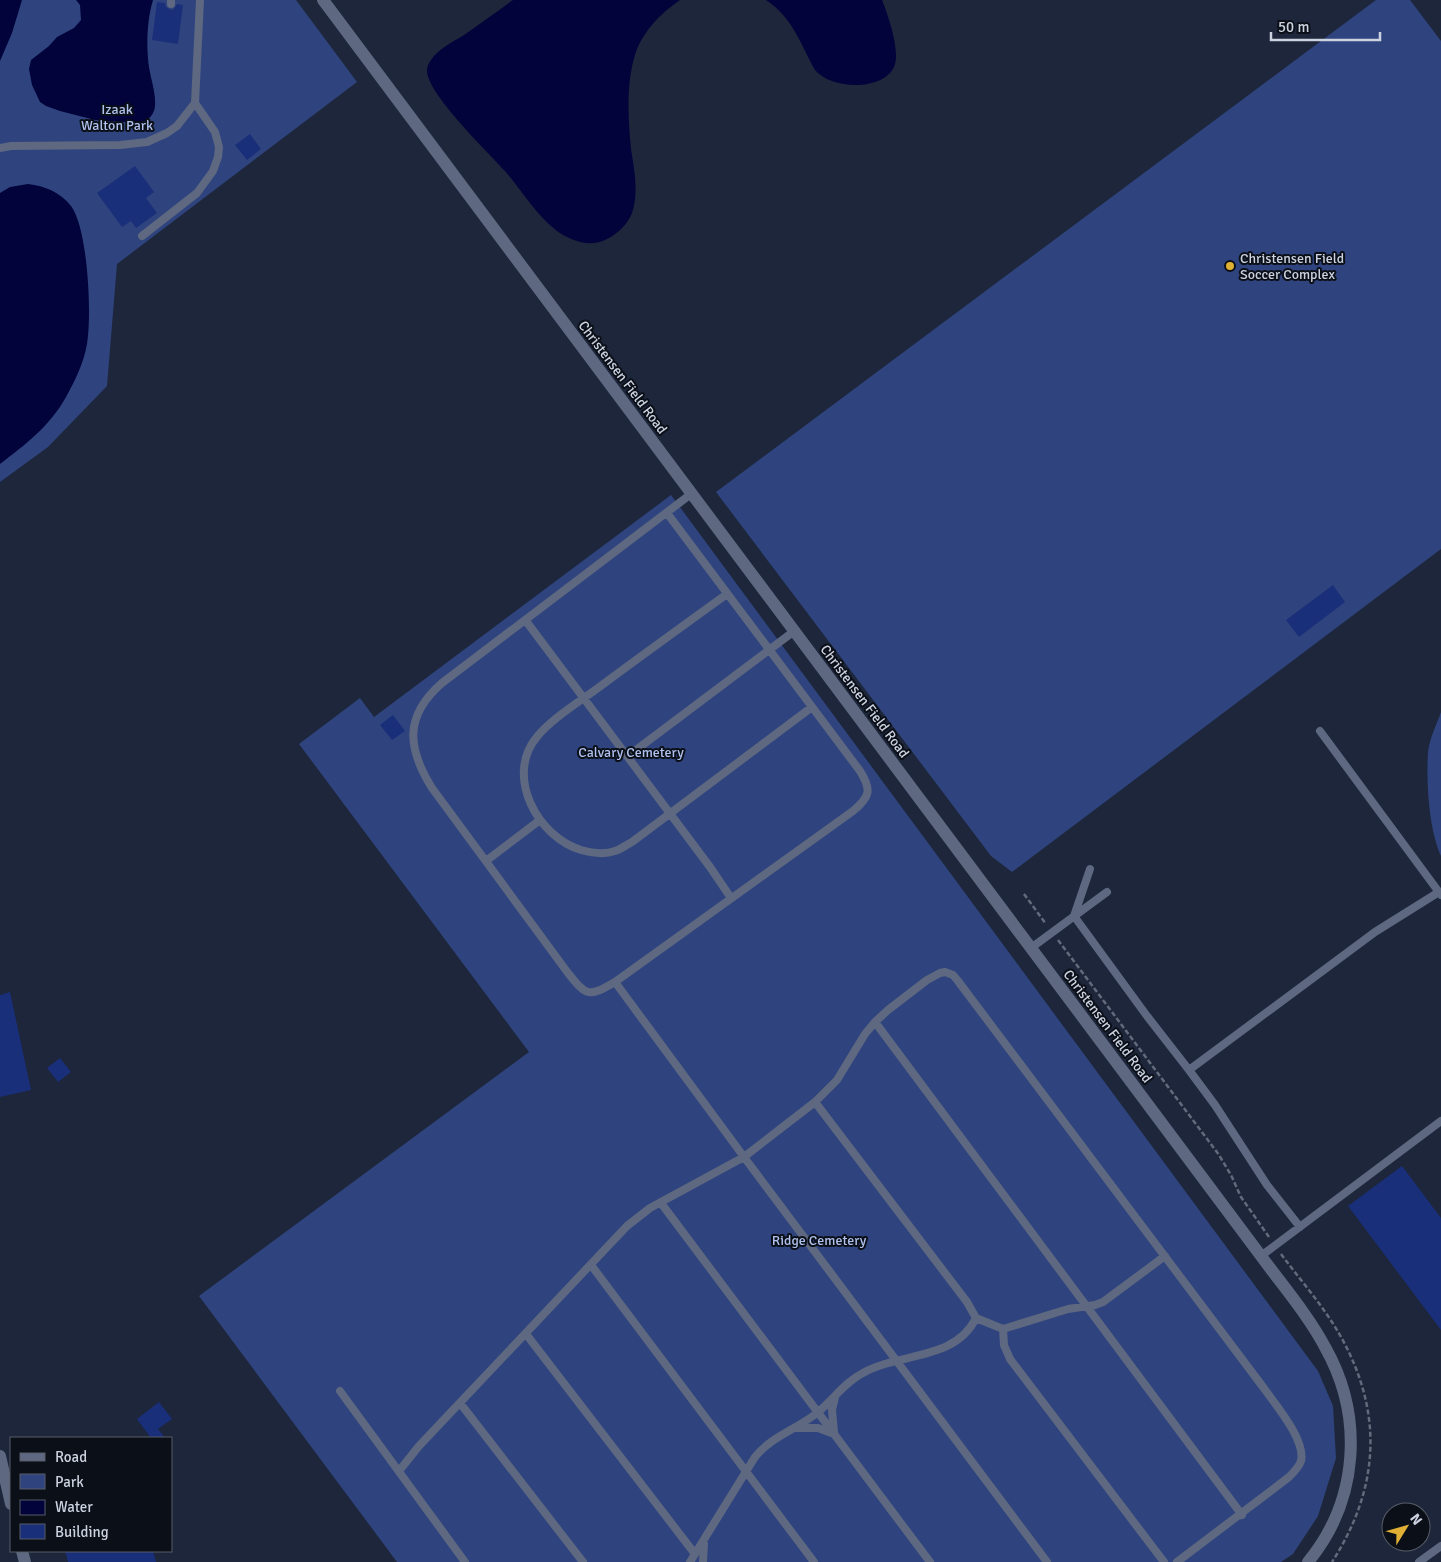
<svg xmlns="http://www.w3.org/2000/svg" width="1441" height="1562" font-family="Signika,sans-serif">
  <rect width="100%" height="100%" fill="#1d263a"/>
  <!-- green -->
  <path fill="#2f447e" d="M0 0H296L357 82 117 264 107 386 48 447 0 482Z
    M1376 0H1410L1441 41V549L1012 872 991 856 716 492Z
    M671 495 1318 1371 1333 1406 1336 1458 1318 1516 1293 1554 1281 1562H397L199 1296 529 1052 299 744 360 698 374 717Z
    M1441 712V856C1429 830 1426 781 1428 753 1429 739 1437 724 1441 712Z"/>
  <!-- water -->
  <path fill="#02033b" d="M0 0H22L12 33 0 61Z
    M76 0H153C147 20 146 46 149 67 151 80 156 93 155 106 154 115 149 120 140 123L95 120 60 111 46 106 40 102 32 85 29 69 31 60 49 46 57 37 74 28 81 20 80 5Z
    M513 0H680C661 13 642 32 635 55 626 84 628 119 631 149 634 169 639 192 632 213 628 224 617 234 607 239 590 248 571 241 557 231 536 215 522 191 505 171 489 153 426 93 427 70 427 68 429 62 431 60 438 49 453 42 464 35 481 23 497 12 513 0Z
    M766 0H882C888 15 901 52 894 67 882 92 830 89 815 70 800 43 793 18 766 0Z
    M28 184C45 186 60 192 71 206 88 228 92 316 87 344 84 362 75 381 66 397 50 426 25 445 0 464V193L10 187Z"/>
  <!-- building -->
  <path fill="#1a2f7a" d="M157 2 165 3 166 7 171 10 174 9 177 4 183 5 178 44 152 40Z
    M250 134 261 149 247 160 235 145Z
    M135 166 154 192 146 198 157 213 136 228 131 221 122 227 97 193Z
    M1333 585 1345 602 1299 637 1286 620Z
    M393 715 405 731 392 740 380 725Z
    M10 992 31 1090 0 1097V995Z
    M60 1058 71 1072 58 1082 47 1068Z
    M1402 1166 1441 1218V1330L1348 1206Z
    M159 1402 172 1419 158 1429 165 1438H151L137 1419Z
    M65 1551H153L156 1562H68Z"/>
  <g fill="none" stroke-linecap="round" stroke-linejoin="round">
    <!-- path -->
    <path stroke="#626a7c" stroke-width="2.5" stroke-dasharray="5 2.5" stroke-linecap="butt" d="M1024 894 1046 924
      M1058 940 1219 1155 1231 1175 1241 1197 1269 1237
      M1281 1254C1301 1281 1325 1308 1341 1337 1384 1414 1379 1489 1332 1562"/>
    <!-- service -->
    <path stroke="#5e6880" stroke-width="8" d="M171 4V0
      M0 148 11 146 120 145 147 142 167 133 177 126 195 103
      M142 236 197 193 213 171 218 157 219 147 215 132 195 103 200 0
      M667 513 860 771C872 790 870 797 853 811L615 982C589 997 587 997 568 973L432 788C407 748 404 716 442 683L691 494
      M727 594C684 625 641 656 598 688 579 702 551 719 536 738 505 777 538 837 581 850 592 853 604 855 615 851 621 849 626 845 632 842L812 707
      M526 621 710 867 731 898
      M1320 731 1441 895
      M628 756 793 632
      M486 861 540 820
      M1074 916 1147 1016 1189 1070 1215 1105 1267 1185 1300 1227
      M1074 916 1090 869
      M1031 948 1107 892
      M615 982 744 1157 1047 1562
      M875 1022 1242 1515
      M1189 1070 1375 932 1439 892
      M815 1102 967 1302 976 1318 1003 1329 1068 1309 1095 1305 1103 1302 1165 1256
      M661 1203 930 1562
      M1261 1256 1441 1121
      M591 1265 814 1562
      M1003 1329 1004 1345 1010 1359 1164 1562
      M526 1334 695 1554
      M340 1391 465 1562
      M460 1403 583 1562
      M797 1428H818L834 1434
      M834 1432 832 1410 835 1397
      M399 1471 419 1446 627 1226 650 1208 744 1157 815 1102 837 1080 865 1034 875 1022 888 1010 927 980 940 973 945 972 953 975 958 981 1263 1387C1275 1404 1306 1440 1301 1461 1299 1467 1293 1473 1289 1477L1177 1562
      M690 1562 755 1457C772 1436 797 1429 817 1413 833 1400 845 1382 863 1373 900 1352 955 1361 976 1318
      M703 1562 704 1544
      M1419 1562 1441 1546"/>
    <!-- tertiary -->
    <path stroke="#5e6880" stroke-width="12" d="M323 0 1261 1256C1283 1286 1308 1315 1325 1347 1364 1416 1359 1500 1308 1562"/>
    <!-- secondary -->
    <path stroke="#5e6880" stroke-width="12" d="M0 1456 11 1504
      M22 1551 25 1562"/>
  </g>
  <!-- markers -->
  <circle fill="#dfb034" stroke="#0b0f18" stroke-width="2" cx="1230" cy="266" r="5"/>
  <g text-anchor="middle" stroke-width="4" stroke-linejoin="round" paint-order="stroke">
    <!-- park labels -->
    <g font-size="14" fill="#afc1ec" stroke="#0b0f18">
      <text x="117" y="114">Izaak<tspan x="117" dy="16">Walton Park</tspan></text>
      <text x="631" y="757">Calvary Cemetery</text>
      <text x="819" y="1245">Ridge Cemetery</text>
    </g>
    <!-- poi labels -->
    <g font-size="14" fill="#ccd2e0" stroke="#0b0f18" text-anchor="start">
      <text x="1240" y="263">Christensen Field<tspan x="1240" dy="16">Soccer Complex</tspan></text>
    </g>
    <!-- street labels -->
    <g font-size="14" fill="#ccd2e0" stroke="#0b0f18">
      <text transform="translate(623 377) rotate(53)" y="5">Christensen Field Road</text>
      <text transform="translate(865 701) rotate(53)" y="5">Christensen Field Road</text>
      <text transform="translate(1108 1026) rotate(53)" y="5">Christensen Field Road</text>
    </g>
  </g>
  <!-- legend -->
  <rect x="10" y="1437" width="162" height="115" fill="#0b0f18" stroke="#585d68"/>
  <rect x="20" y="1453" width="25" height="8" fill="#5e6880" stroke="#585d68"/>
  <text x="55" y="1462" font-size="15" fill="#ccd2e0">Road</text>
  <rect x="20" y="1474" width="25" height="15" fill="#2f447e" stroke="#585d68"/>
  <text x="55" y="1487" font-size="15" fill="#ccd2e0">Park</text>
  <rect x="20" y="1500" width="25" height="15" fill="#02033b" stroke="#585d68"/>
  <text x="55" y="1512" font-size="15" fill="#ccd2e0">Water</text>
  <rect x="20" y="1524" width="25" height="15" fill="#1a2f7a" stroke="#585d68"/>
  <text x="55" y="1537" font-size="15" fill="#ccd2e0">Building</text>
  <!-- north arrow -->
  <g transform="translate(1406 1527) rotate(53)"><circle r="24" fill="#0b0f18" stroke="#585d68"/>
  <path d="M0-4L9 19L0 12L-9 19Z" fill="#dfb034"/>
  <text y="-8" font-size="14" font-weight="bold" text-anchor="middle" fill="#ccd2e0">N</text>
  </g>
  <!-- scale -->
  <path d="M1271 32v8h109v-8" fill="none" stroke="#ccd2e0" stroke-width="2.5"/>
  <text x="1278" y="32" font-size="15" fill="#ccd2e0" stroke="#0b0f18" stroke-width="4" paint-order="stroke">50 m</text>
</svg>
